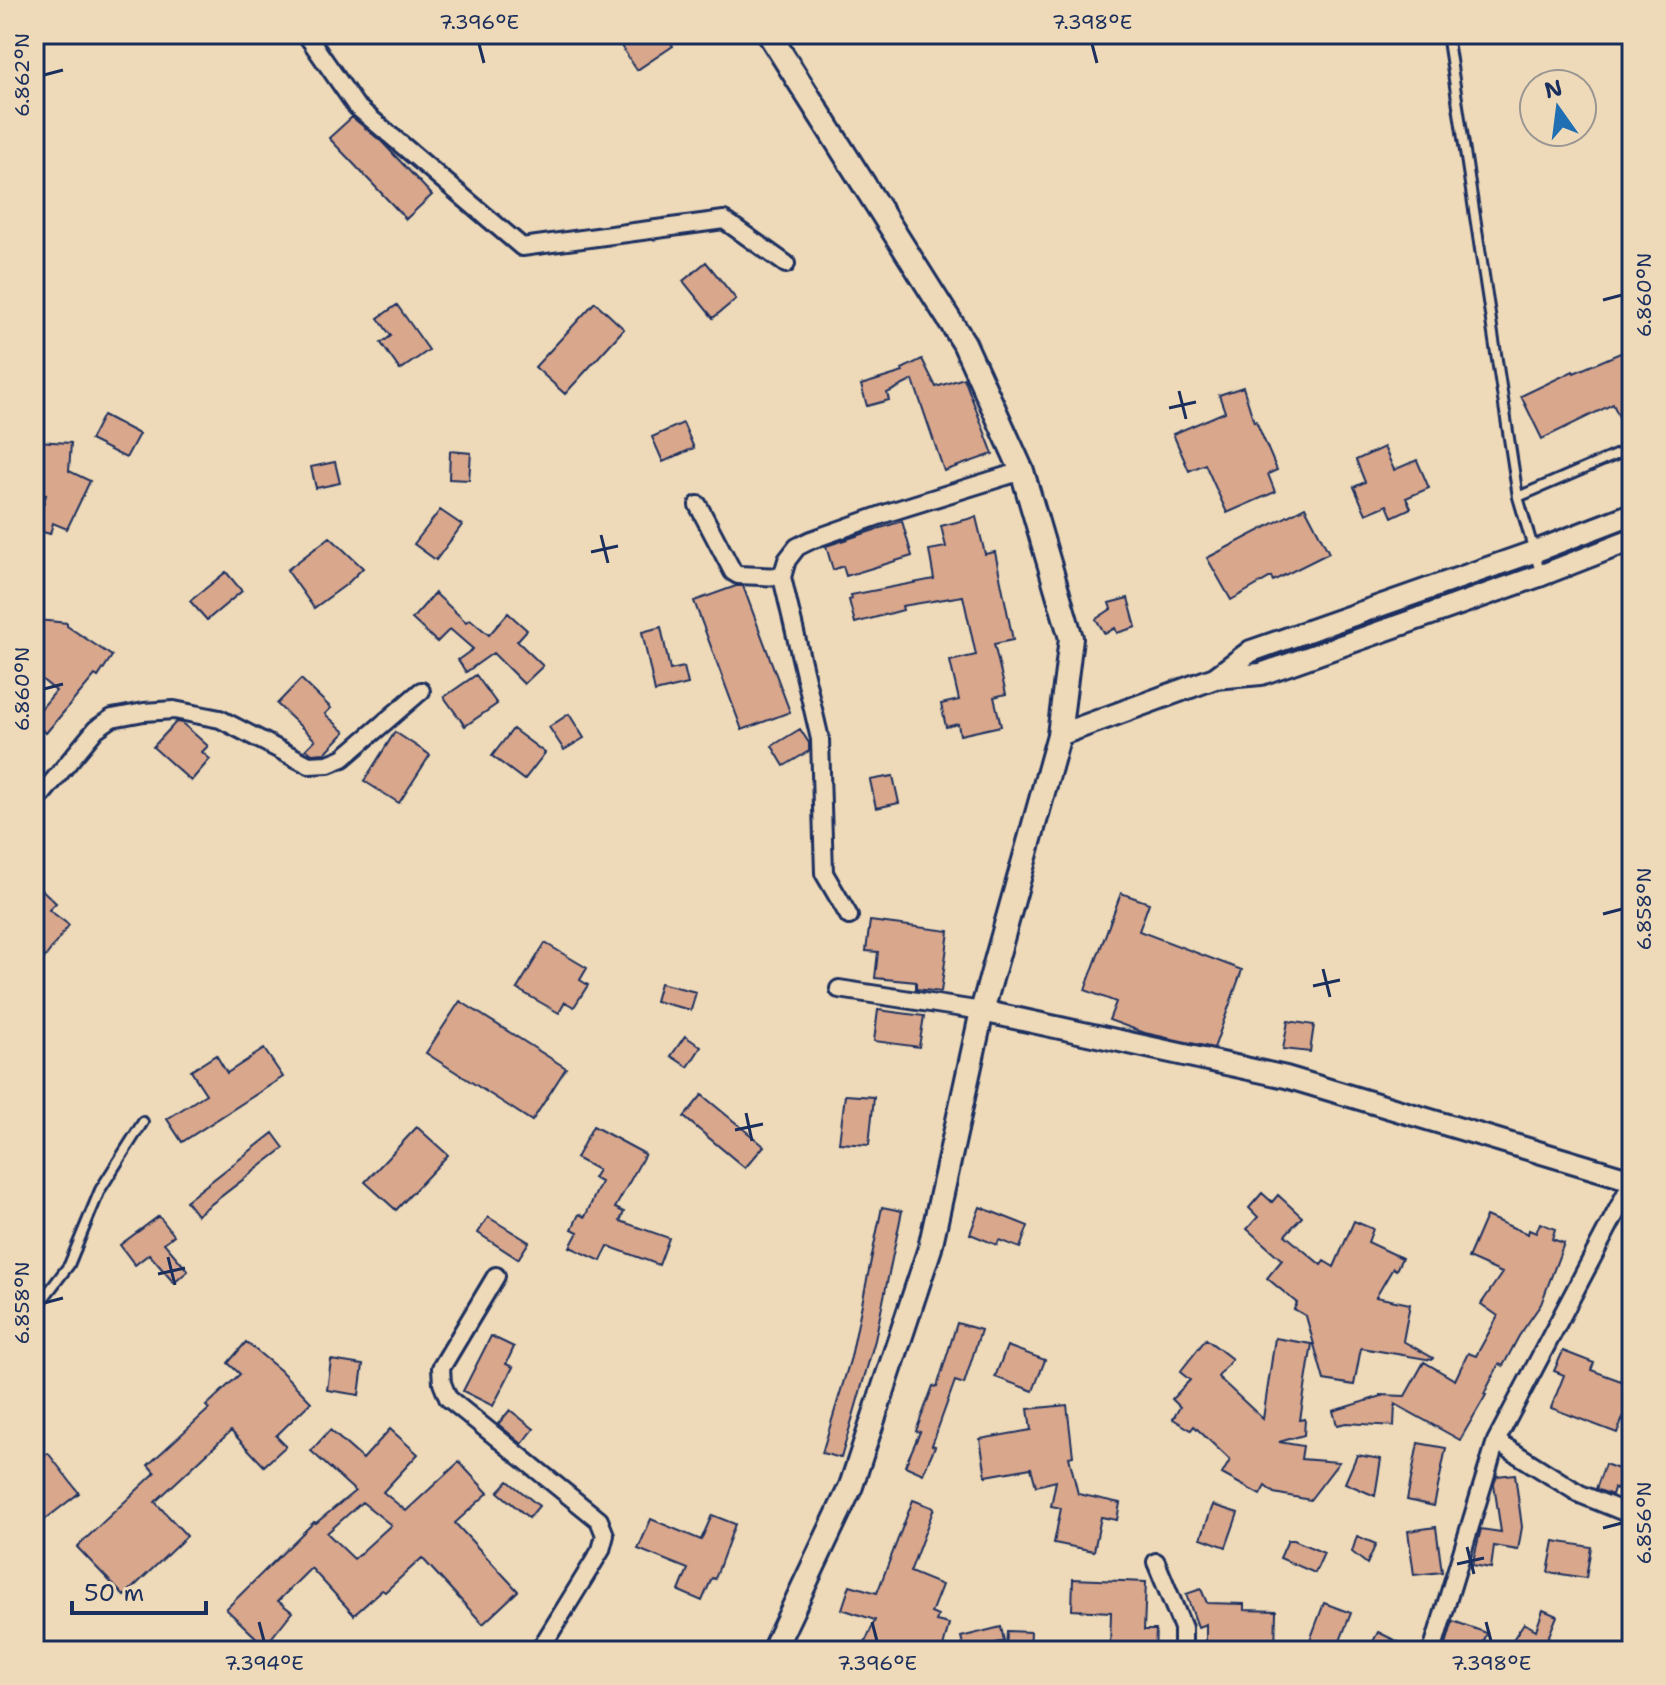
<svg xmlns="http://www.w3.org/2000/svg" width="1666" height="1685" font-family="'Shantell Sans',sans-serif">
  <rect width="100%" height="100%" fill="#eedab8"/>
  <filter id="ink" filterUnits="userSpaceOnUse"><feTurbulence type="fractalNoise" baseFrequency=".0125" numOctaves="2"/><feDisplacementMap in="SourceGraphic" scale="16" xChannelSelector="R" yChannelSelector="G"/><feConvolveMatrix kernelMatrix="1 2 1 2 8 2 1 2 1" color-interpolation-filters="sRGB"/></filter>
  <g filter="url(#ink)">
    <!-- building -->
    <path fill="#d9a78c" stroke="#1b2f5e" stroke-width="2" fill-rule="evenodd" d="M613 34H665L673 46 637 70Z
      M352 117 382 142 432 195 406 219 329 138Z
      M706 262 736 299 713 318 683 281Z
      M595 302 624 329 565 394 535 367Z
      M397 305 429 350 400 370 381 343 391 336 378 318Z
      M1632 348V416L1621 421 1613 404 1542 439 1521 396 1573 371 1574 373Z
      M922 359 936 387 964 378 993 454 944 471 913 380 887 393 889 400 867 406 861 385 903 372 902 369Z
      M1243 387 1254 422 1256 421 1277 470 1268 474 1275 492 1227 513 1205 464 1189 471 1173 434 1225 412 1219 395Z
      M103 415 139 434 126 458 90 440Z
      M683 423 694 448 663 462 652 437Z
      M34 441 71 443 69 471 90 481 67 529 53 523 50 534 36 530 46 495 35 494Z
      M1384 447 1394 470 1417 460 1429 488 1406 498 1411 508 1392 517 1387 505 1366 514 1354 487 1365 482 1356 460Z
      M450 451 471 453 469 480 449 479Z
      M335 462 340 483 316 488 311 467Z
      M1305 507 1329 553 1273 581 1271 577 1231 600 1207 558Z
      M440 510 462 525 436 560 414 544Z
      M976 517 985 554 995 552 1013 640 994 644 1006 694 994 697 1001 726 960 735 958 724 946 727 941 704 959 700 950 661 976 655 963 596 902 606 903 610 855 623 849 600 852 599 851 595 934 579 929 550 946 547 941 526Z
      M902 521 912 556 846 576 843 566 833 570 826 546Z
      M330 537 363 568 347 584 314 608 287 570Z
      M226 572 242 591 207 620 190 601Z
      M736 586H743L790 712 742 730 694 601Z
      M435 593 466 622 470 619 489 635 508 613 527 630 517 641 543 666 524 684 493 653 466 672 458 660 473 649 450 629 437 642 412 619Z
      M1128 598 1136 627 1117 633 1115 628 1105 634 1096 619 1111 609 1109 603Z
      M38 620 67 623V626L112 656 98 677 95 675 46 733 34 723V717L56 691 34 673V643Z
      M661 627 670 670 684 667 688 684 655 692 642 632Z
      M476 675 497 704 465 726 444 697Z
      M301 679 331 708 325 714 345 732 325 753 312 754 306 749 315 740 277 704Z
      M569 714 584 738 564 750 549 727Z
      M176 722 182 723 208 746 202 752 210 759 191 781 153 747Z
      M513 729 545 753 524 780 492 756Z
      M800 729 809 743V751L784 766 772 746Z
      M395 732 430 755 399 803 364 781Z
      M893 776 899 803 876 808 870 780Z
      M34 882 56 903 49 910 69 925 34 972Z
      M1121 893 1149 903 1139 931 1242 970 1214 1048 1145 1033 1109 1020 1116 1002 1085 990Z
      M870 921 949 931 941 992 916 989V982L875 978 878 952 866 951Z
      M545 943 587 968 580 980 588 985 574 1007 565 1002 559 1013 517 989Z
      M660 983 696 992 691 1010 655 1001Z
      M460 1001 566 1068 532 1121 426 1053Z
      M878 1010 924 1016 919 1047 874 1041Z
      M1288 1021 1314 1025 1310 1052 1283 1049Z
      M685 1036 701 1047 688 1067 671 1056Z
      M264 1049 283 1077 182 1142 167 1119 206 1094 191 1071 216 1055 227 1073Z
      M702 1095 764 1146 745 1168 684 1117Z
      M845 1095 874 1097 869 1145 839 1143Z
      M593 1126 645 1154 615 1208 624 1212 620 1221 669 1238 659 1265 608 1246 601 1261 570 1247 578 1232 572 1229 579 1214 585 1217 601 1182 593 1178 598 1170 576 1158Z
      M417 1127 448 1155 396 1210 365 1182Z
      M273 1133 284 1148 197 1215 186 1201Z
      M1262 1193 1272 1202 1278 1195 1302 1217 1285 1235 1321 1265 1324 1261 1334 1267 1354 1221 1373 1229 1368 1242 1402 1258 1396 1270 1393 1268 1376 1297 1410 1304 1403 1341 1433 1358 1432 1360 1361 1348 1354 1385 1324 1380 1306 1316 1294 1309 1297 1303 1267 1278 1282 1260 1247 1229 1258 1217 1249 1208Z
      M882 1207 902 1211 875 1340 841 1458 822 1453 851 1357Z
      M980 1207 1028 1226 1020 1248 999 1240 997 1245 970 1234Z
      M159 1216 174 1235 164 1243 188 1271 174 1283 149 1254 135 1265 120 1245Z
      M1486 1216 1528 1234 1529 1230 1536 1233 1540 1223 1555 1229 1552 1239 1564 1243 1541 1304 1519 1336 1503 1366 1499 1364 1484 1394 1486 1395 1460 1440 1395 1404 1394 1426 1346 1423 1337 1425 1333 1411 1382 1396 1379 1395 1405 1396 1424 1362 1455 1380 1468 1353 1476 1356 1498 1316 1481 1304 1502 1273 1468 1258Z
      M488 1217 529 1242 518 1259 478 1233Z
      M957 1323 981 1330 964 1384 955 1381 932 1445 935 1446 923 1474 905 1466 920 1432 916 1431 933 1386 937 1387Z
      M491 1336 514 1347 506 1364 513 1367 493 1406 463 1391Z
      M1275 1338 1312 1344 1300 1420 1305 1419 1304 1435 1279 1442 1303 1446 1301 1459 1339 1462 1310 1500 1274 1493 1265 1486 1260 1495 1222 1474 1230 1460 1194 1426 1191 1430 1173 1419 1180 1407 1172 1399 1190 1380 1180 1372 1206 1339 1232 1359 1218 1377 1263 1419Z
      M246 1342 280 1370 311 1402 276 1436 286 1446 264 1466 231 1431 155 1502 187 1536 124 1596 77 1547 155 1473 148 1465 209 1409 206 1406 240 1374 228 1363Z
      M1007 1346 1045 1360 1033 1391 995 1377Z
      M1563 1351 1594 1363 1591 1370 1632 1385V1396L1617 1433 1551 1408 1564 1375 1554 1371Z
      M331 1360 363 1365 359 1395 327 1390Z
      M1067 1405 1073 1456 1069 1457 1078 1494 1120 1503 1117 1520 1101 1517 1094 1551 1054 1543 1061 1508 1051 1506 1056 1481 1036 1486 1031 1468 986 1476 980 1439 1031 1430 1028 1409Z
      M510 1410 534 1429 522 1444 498 1424Z
      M390 1429 418 1454 383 1492 406 1511 459 1462 488 1493 455 1523 518 1591 483 1624 422 1558 385 1592 382 1590 354 1615 311 1568 278 1601 292 1612 265 1646 226 1609 314 1522 316 1523 355 1491 311 1451 330 1430 363 1459ZM362 1502 391 1525 354 1559 327 1533Z
      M1418 1443 1446 1448 1434 1506 1407 1500Z
      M48 1453 79 1493 34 1528V1463Z
      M1357 1455 1381 1459 1375 1496 1345 1483Z
      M1605 1464 1632 1474V1496L1614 1488 1612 1495 1596 1489Z
      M1515 1474 1522 1527 1518 1550 1494 1546 1491 1568 1472 1565 1481 1529 1501 1532 1494 1484 1497 1476Z
      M508 1481 539 1506 529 1518 498 1492Z
      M913 1500 934 1508 910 1572 942 1585 931 1613 938 1616 936 1621 949 1624 942 1651H861L875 1620 842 1609 850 1585 877 1593Z
      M1213 1505 1238 1513 1226 1547 1201 1538Z
      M712 1515 735 1524 715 1579 712 1578 702 1601 679 1591 688 1569 638 1549 651 1519 701 1540Z
      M1436 1527 1442 1572 1414 1575 1408 1531Z
      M1357 1536 1376 1544 1367 1564 1352 1552Z
      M1288 1540H1294L1324 1553 1315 1573 1280 1558Z
      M1554 1541 1591 1547 1586 1578 1548 1572Z
      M1073 1579 1146 1582 1144 1630H1156L1155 1651H1110L1111 1612 1072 1610Z
      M1201 1589 1207 1603 1244 1604V1610L1276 1611 1275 1651 1206 1648V1624L1198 1627 1186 1594Z
      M1324 1603 1351 1613 1336 1651H1306Z
      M1543 1610 1557 1616 1548 1638 1568 1651H1520L1510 1644 1524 1623 1536 1630Z
      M1453 1621 1487 1633 1480 1651H1444Z
      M1001 1627 1004 1641 965 1651 961 1637Z
      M1007 1631 1031 1632 1030 1651H1006Z
      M1378 1632 1416 1651H1368Z"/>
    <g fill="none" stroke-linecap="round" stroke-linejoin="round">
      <!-- service casing -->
      <g stroke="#1b2f5e" stroke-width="14">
        <path id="service" d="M1447 34 1518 497
          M1541 575 1518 497 1632 448
          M34 1311 69 1265 100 1190 143 1122"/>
      </g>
      <!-- minor casing -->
      <g stroke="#1b2f5e" stroke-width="22">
        <path id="minor" d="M306 34 356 106 522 247 724 220 786 264
          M698 505 733 572 738 575 782 577
          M34 804 96 729 112 718 144 712 174 710 220 719 309 765 328 764 343 758 421 691
          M849 916 824 873 820 739 782 577 787 560 797 547 811 540 890 512 1022 471
          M839 989 982 1011
          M496 1276 441 1368 442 1383 448 1398 599 1520 605 1535 601 1550 539 1651
          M1496 1441 1580 1494 1632 1515
          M1156 1562 1183 1628V1651
          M1432 1651 1496 1441 1632 1182"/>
      </g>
      <!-- tertiary casing -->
      <g stroke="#1b2f5e" stroke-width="26">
        <path id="tertiary" d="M1215 678 1251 651 1536 551 1632 514
          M1059 735 1215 678 1261 674 1542 575 1632 540
          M982 1011 1286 1077 1632 1180
          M34 1650 35 1651"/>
      </g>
      <!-- secondary casing -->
      <g stroke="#1b2f5e" stroke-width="28">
        <path id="secondary" d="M769 34 964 343 1022 471 1071 638 1059 735 982 1011 930 1248 851 1486 773 1651"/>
      </g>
      <!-- service -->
      <use href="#service" stroke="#eedab8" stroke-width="8"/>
      <!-- minor -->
      <use href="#minor" stroke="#eedab8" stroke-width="16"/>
      <!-- tertiary -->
      <use href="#tertiary" stroke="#eedab8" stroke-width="20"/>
      <!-- secondary -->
      <use href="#secondary" stroke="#eedab8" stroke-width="22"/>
    </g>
  </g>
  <!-- ticks -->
  <path fill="none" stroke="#1b2f5e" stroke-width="3" d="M479 44 484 63M1092 44 1097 63M44 75 63 70M1603 300 1622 295M1179 391 1186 419M1169 408 1196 402M601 535 608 563M591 552 618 546M44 689 63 684M1603 914 1622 909M1323 969 1330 997M1313 986 1340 980M746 1113 752 1141M735 1130 763 1124M168 1257 175 1285M158 1274 185 1268M44 1303 63 1298M1603 1528 1622 1523M1467 1547 1474 1574M1457 1564 1484 1558M259 1622 264 1641M872 1622 877 1641M1486 1622 1491 1641"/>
  <!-- margin -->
  <rect width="1666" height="1685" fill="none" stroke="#eedab8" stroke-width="88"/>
  <!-- north arrow -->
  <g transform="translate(1558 108) rotate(346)"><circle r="38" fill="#eedab8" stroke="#9a9694" stroke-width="2"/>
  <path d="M0-6L14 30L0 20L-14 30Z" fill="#1f6fb2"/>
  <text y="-12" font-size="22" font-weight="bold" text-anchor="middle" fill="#1b2f5e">N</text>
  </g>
  <!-- scale -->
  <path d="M72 1601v12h134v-12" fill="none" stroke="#1b2f5e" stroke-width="4"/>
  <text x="84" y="1601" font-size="24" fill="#1b2f5e" stroke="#eedab8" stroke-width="6" paint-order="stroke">50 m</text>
  <rect x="44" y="44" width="1578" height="1597" fill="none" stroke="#1b2f5e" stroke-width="3"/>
  <g font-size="20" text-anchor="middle" fill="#1b2f5e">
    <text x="479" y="29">7.396°E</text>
    <text x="1092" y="29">7.398°E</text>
    <text transform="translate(22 75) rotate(-90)" y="7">6.862°N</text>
    <text transform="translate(1644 295) rotate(-90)" y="7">6.860°N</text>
    <text transform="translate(22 689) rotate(-90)" y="7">6.860°N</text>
    <text transform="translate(1644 909) rotate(-90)" y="7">6.858°N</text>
    <text transform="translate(22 1303) rotate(-90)" y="7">6.858°N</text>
    <text transform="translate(1644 1523) rotate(-90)" y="7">6.856°N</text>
    <text x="264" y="1670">7.394°E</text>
    <text x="877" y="1670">7.396°E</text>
    <text x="1491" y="1670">7.398°E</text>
  </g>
</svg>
